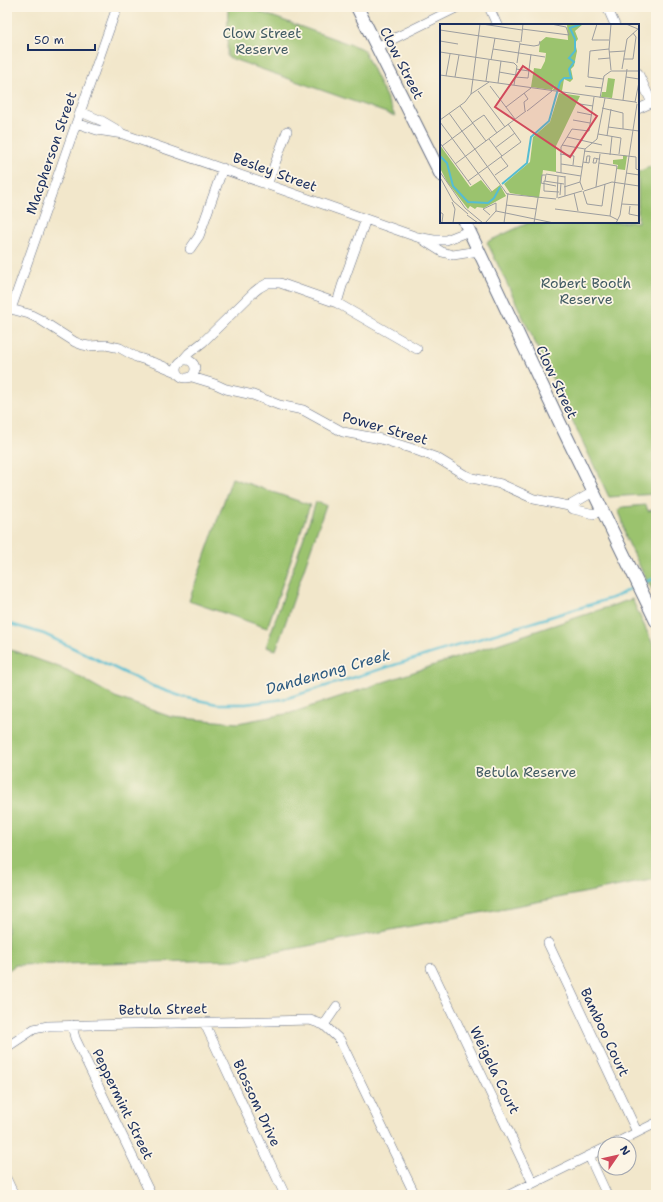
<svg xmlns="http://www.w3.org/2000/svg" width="663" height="1202" font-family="'Shantell Sans',sans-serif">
  <rect width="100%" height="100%" fill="#fcf5e5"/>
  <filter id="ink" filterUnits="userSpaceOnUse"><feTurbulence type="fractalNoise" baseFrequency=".025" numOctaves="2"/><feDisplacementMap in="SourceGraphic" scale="8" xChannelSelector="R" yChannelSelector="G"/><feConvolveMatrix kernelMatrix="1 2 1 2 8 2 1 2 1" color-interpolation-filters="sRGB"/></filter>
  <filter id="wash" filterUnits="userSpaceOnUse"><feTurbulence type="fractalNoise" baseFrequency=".012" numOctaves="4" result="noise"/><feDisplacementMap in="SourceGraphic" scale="16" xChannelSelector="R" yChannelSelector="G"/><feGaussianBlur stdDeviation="0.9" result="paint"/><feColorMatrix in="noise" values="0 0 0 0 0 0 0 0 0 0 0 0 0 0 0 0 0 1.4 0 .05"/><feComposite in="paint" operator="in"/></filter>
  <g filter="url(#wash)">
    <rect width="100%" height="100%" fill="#f2e7cb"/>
    <!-- green -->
    <path fill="#9bc36e" stroke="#5b7966" d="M228 7H246L363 49 395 116 227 57Z
      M656 164V494L609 497 487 242 530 222H638V172Z
      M232 478 310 505 267 628 189 601Z
      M316 502 326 505 276 650 266 647Z
      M646 505 648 511 656 509V596L646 579 626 538 622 519 618 510 623 507Z
      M632 599 656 651V879L235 960 16 965 7 971V649L20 653 67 670 115 697 171 717 238 723 291 713Z"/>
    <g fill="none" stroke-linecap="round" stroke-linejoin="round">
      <!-- stream -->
      <path stroke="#55bdd2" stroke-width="2.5" d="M642 583 656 578
        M7 623 44 634 152 686 183 697 217 704H246L284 699 615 597 635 586"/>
    </g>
  </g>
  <g filter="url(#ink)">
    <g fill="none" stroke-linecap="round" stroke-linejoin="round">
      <!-- street casing -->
      <g stroke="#666f84" stroke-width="10">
        <path id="street" d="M489 7 497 25
          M607 7 615 25
          M377 47 458 7
          M638 73 652 103
          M638 109 656 101
          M81 112 102 121 119 131
          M76 123 97 130 123 134 417 237 434 240H446L469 231
          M267 185 287 131
          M423 240 442 252 453 255 479 251
          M190 249 199 236 223 168
          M337 303 417 349
          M7 308 29 314 39 319 75 342 83 345 89 346 106 345 120 348 136 357 155 363 177 372
          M11 309 117 7
          M177 369a9 9 0 1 1 18 0a9 9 0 1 1-18 0Z
          M182 361 189 353 203 342 254 292 259 288 268 283H280L337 303 342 286 366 219
          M192 377 215 384 226 389 253 395 279 405 303 410 343 432 381 439 410 448 437 458 465 475 472 478 501 484 534 499 569 506 573 509 594 514 602 510
          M569 506 593 492
          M548 943 637 1132
          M431 968 533 1183
          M204 1022 285 1195
          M72 1025 75 1038 151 1195
          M324 1025 337 1006
          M7 1047 34 1029 48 1026 310 1020 324 1025 340 1040 415 1195
          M614 1144 656 1123
          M589 1156 607 1195
          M7 1180 14 1195
          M509 1195 605 1148"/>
      </g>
      <!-- secondary casing -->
      <g stroke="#666f84" stroke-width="14">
        <path id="secondary" d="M357 7 441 175
          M465 222 560 423 656 621"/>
      </g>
      <!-- street -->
      <use href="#street" stroke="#fff" stroke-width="9"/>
      <!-- secondary -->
      <use href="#secondary" stroke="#fff" stroke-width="12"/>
    </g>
  </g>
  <g text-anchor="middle" stroke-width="3.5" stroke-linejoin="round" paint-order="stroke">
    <!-- park labels -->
    <g font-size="14" fill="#415b63" stroke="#fcf5e5">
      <text x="262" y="38">Clow Street<tspan x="262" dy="16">Reserve</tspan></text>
      <text x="586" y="288">Robert Booth<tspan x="586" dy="16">Reserve</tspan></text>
      <text x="526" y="777">Betula Reserve</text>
    </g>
    <!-- street labels -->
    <g font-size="14" fill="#1b2f5e" stroke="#fcf5e5">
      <text transform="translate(402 63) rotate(63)" y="5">Clow Street</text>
      <text transform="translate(51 153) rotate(-71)" y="5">Macpherson Street</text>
      <text transform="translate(275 172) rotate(20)" y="5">Besley Street</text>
      <text transform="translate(557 382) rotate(65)" y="5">Clow Street</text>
      <text transform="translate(385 428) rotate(16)" y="5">Power Street</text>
      <text transform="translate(163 1009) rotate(-1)" y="5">Betula Street</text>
      <text transform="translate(605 1032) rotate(65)" y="5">Bamboo Court</text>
      <text transform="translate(495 1070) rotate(64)" y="5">Weigela Court</text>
      <text transform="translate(257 1103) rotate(65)" y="5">Blossom Drive</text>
      <text transform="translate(123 1104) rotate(64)" y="5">Peppermint Street</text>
    </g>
    <!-- water labels -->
    <g font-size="15" font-style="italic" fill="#2c5a81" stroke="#fcf5e5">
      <text transform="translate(328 672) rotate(-16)" y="5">Dandenong Creek</text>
    </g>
  </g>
  <!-- overview -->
  <g transform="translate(440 24)">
    <rect width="199" height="199" fill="#f2e7cb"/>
    <path d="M127 0H143L135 7 138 15 135 19 137 27 134 42 131 45 133 55 130 58 124 55 122 67 113 66 115 61 112 66 91 63 94 44 101 45 105 37 106 29 99 28 100 18 106 13 128 16ZM168 54 175 55 172 74 161 73 162 68H166ZM119 69 140 72 116 122V148L103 146 99 174 70 169 64 160 90 138 93 113 110 98ZM0 121 30 163 41 156 51 168 60 161 66 172 44 184 37 183 35 185 30 182 28 185 7 158 0 144ZM183 131 187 132 185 146 177 145 178 141 173 140V136L183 135Z" fill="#9bc36e"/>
    <path fill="none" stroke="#55bdd2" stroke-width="2" d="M0 132 7 139 13 162 28 178 48 179 54 174 60 163M62 160 87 139 91 113 109 97 120 58 124 54H131L129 45 134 38 129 34 135 27V15L130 4 141 0"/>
    <path fill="none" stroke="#9c9d9f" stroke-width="1" d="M42 0 82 6M157 0 152 16H169M186 0 198 5M82 5 129 11 126 3 111 0M0 6 80 18M0 17 18 20M81 18 83 0M80 20 94 22 99 21 100 17M53 25 105 33M0 28 74 39 77 42M169 28 185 27M158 35 170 34M184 35H193L196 13 193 9M51 36 55 14M77 39 80 19M76 45 89 47M182 45 187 15 199 4M171 46 169 25 171 0M59 48 76 51M0 51 195 78M6 52 10 30M15 53 19 31M75 53 88 54 91 30M186 53 199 55M163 55 148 53 150 27 169 25M46 57 49 36M58 59 61 37M74 61 77 42M50 62 75 95M145 62 162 64M38 67 65 103M84 69 88 75 84 78 85 87M31 70 49 58M160 74 164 52 171 47H199M183 76 187 45M197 79 195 78 199 58M140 80 153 82M20 82 46 117M66 83 91 64M162 84 183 89V105M87 87 112 67M137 88 152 91M9 89 67 170 116 175M0 96 25 78 31 70 40 0M133 96 150 99M0 98 52 168M32 99 44 91 57 109M168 103 199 107M158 110 181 114 179 130M167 112 171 85M127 113 162 121M49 115 62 132M0 119 31 161M122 121 145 125M2 122 33 99M55 124 75 109M144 127 196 133V145L199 146M120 130 134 132 133 141M170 131 172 112M157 135 156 139H153L154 134 159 135H160M143 138 149 139 150 132H147L146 139M159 139 177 142 170 192M15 140 86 87M121 140 142 143M0 148 25 184 43 199M116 148 141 152M121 149V123L132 105 149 107 154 73M186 149 199 151M55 151 68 142 61 133M105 151H102L101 159 116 162M1 155 13 177 28 190M28 157 81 118 68 100M105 157 106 150 125 153M124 163 140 158M156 163 160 130M143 166 140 158 145 125 157 115 165 74M143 167 147 180 162 182 165 160M144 167 172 158 199 162M119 168 104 167V157L124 160M134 169 138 187M120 171 121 159M125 172V152M117 174 118 152M118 174 142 167M12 178 15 185 13 199M182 180 199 181M66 181 96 185M190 182 189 190 199 192M115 185 170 192 178 196M0 188 3 190 2 199M27 191 38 199M50 191 43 185 56 179V187M45 199 56 187 114 199M64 199 68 169M94 199 98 174M176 199 180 191 197 80"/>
    <path fill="#d1495b" fill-opacity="0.15" stroke="#d1495b" stroke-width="2" d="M83 42 157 92 130 133 55 83Z"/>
    <rect width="199" height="199" fill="none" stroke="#1b2f5e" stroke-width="2"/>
  </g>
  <!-- margin -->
  <rect width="663" height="1202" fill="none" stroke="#fcf5e5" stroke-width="24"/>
  <!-- north arrow -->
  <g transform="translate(617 1156) rotate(56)"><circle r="19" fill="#fcf5e5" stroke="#a2a6af"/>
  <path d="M0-3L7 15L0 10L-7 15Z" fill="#d1495b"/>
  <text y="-6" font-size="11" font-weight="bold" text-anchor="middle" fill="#1b2f5e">N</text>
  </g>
  <!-- scale -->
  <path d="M28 44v6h67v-6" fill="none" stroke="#1b2f5e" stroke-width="2"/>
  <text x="34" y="44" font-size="12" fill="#1b2f5e" stroke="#fcf5e5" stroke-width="3" paint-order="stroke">50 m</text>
</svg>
